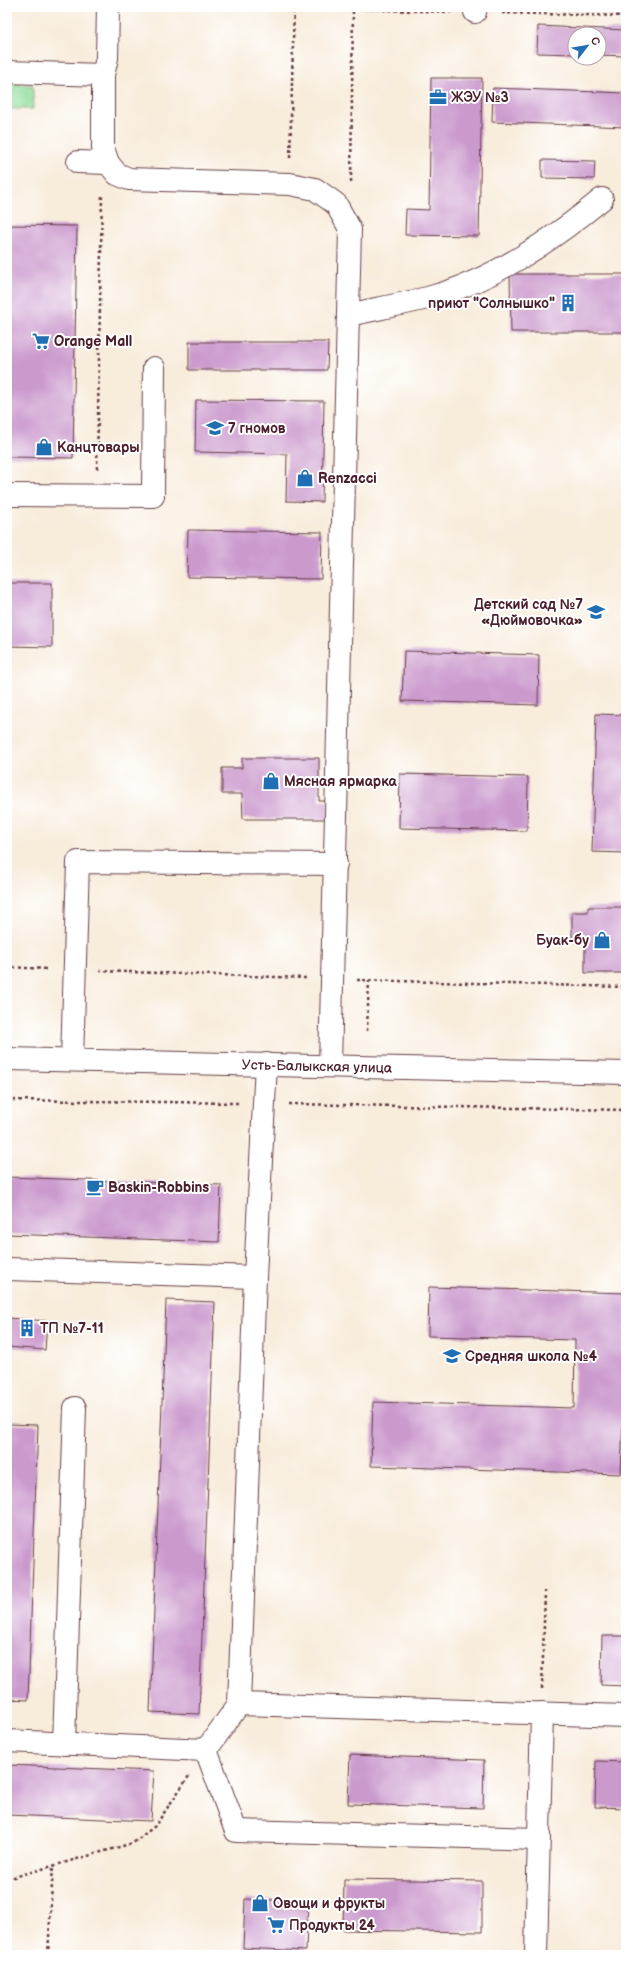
<svg xmlns="http://www.w3.org/2000/svg" width="633" height="1962" font-family="'Balsamiq Sans',sans-serif">
  <rect width="100%" height="100%" fill="#fff"/>
  <filter id="ink" filterUnits="userSpaceOnUse"><feTurbulence type="fractalNoise" baseFrequency=".025" numOctaves="2"/><feDisplacementMap in="SourceGraphic" scale="8" xChannelSelector="R" yChannelSelector="G"/><feConvolveMatrix kernelMatrix="1 2 1 2 8 2 1 2 1" color-interpolation-filters="sRGB"/></filter>
  <filter id="wash" filterUnits="userSpaceOnUse"><feTurbulence type="fractalNoise" baseFrequency=".012" numOctaves="4" result="noise"/><feDisplacementMap in="SourceGraphic" scale="16" xChannelSelector="R" yChannelSelector="G"/><feGaussianBlur stdDeviation="0.9" result="paint"/><feColorMatrix in="noise" values="0 0 0 0 0 0 0 0 0 0 0 0 0 0 0 0 0 1.4 0 .05"/><feComposite in="paint" operator="in"/></filter>
  <g filter="url(#wash)">
    <rect width="100%" height="100%" fill="#f8ecdb"/>
    <!-- green -->
    <path fill="#8fdd9b" stroke="#6c7e63" d="M7 84 33 85V109H7Z"/>
    <g id="blocks">
      <!-- building -->
      <path fill="#cb9acd" d="M538 26 626 30V56L599 55V34H575V54L537 53Z
        M431 78H482L479 236 405 235 406 209 429 210Z
        M493 88 626 93V127L492 122Z
        M542 160 595 161 594 179 542 178Z
        M7 225 77 226 73 458 7 457Z
        M510 274H626V332H511Z
        M189 342H328L327 370H189Z
        M196 400 324 401 322 502 286 501 287 454 195 452Z
        M188 530 322 532 321 579 187 577Z
        M7 583H52V647L7 646Z
        M404 651 539 655 538 705 402 701Z
        M596 714 626 715V853L592 852Z
        M242 758H319V801H328V819H243L242 794H222V768H242Z
        M400 774 528 777 527 831 399 828Z
        M588 907H626V973H585V940H572V912H588Z
        M7 1177 221 1185 219 1242 7 1234Z
        M429 1287 626 1293V1342L621 1474 371 1466 373 1402 574 1408 575 1340 428 1336Z
        M166 1300 215 1302 199 1714 150 1712Z
        M8 1318 47 1321 45 1350 7 1347Z
        M7 1424 38 1425 28 1700 7 1699Z
        M602 1636H626V1686L601 1685Z
        M350 1755 484 1760 483 1808 348 1804Z
        M596 1761 626 1762V1808L595 1807Z
        M7 1765 154 1771 151 1821 7 1815Z
        M344 1879 482 1881V1932L343 1930Z
        M245 1899 308 1901 306 1951 243 1948Z"/>
    </g>
  </g>
  <g filter="url(#ink)">
    <use href="#blocks" fill-opacity="0" stroke="#643e45" stroke-width="1"/>
    <g fill="none" stroke-linecap="round" stroke-linejoin="round">
      <!-- minor casing -->
      <g stroke="#643e45" stroke-width="24">
        <g id="minor">
          <path d="M108 7 107 58 103 75V148L108 163 117 174 129 179 290 184 315 189 336 204 350 229 330 1066"/>
          <path d="M475 12 476 7"/>
          <path d="M7 72 103 75"/>
          <path d="M78 162 108 163"/>
          <path d="M348 315C375 309 404 304 431 297 494 280 552 240 602 199"/>
          <path d="M7 495 153 496 154 368"/>
          <path id="s1" d="M7 1059 626 1073"/>
          <path d="M72 1060 78 862 336 864"/>
          <path d="M7 1269 255 1277"/>
          <path d="M239 1704 626 1716"/>
          <path d="M7 1741 206 1750 239 1704 255 1277 266 1064"/>
          <path d="M64 1744 75 1408"/>
          <path d="M206 1750 236 1831 539 1839"/>
          <path d="M536 1955 542 1713"/>
        </g>
      </g>
      <!-- path -->
      <path stroke="#643e45" stroke-width="2.5" stroke-dasharray="3 3" stroke-linecap="butt" d="M353 9 451 12
        M502 13 626 16
        M290 158 294 7
        M351 182 353 7
        M97 469 102 194
        M7 967 48 969
        M99 971 306 978
        M357 980 626 987
        M367 1031 369 980
        M7 1100 238 1103
        M289 1104 626 1110
        M542 1689 545 1591
        M7 1879 133 1843 155 1826 189 1776
        M48 1955 53 1866"/>
      <!-- minor -->
      <use href="#minor" stroke="#fff" stroke-width="22"/>
    </g>
  </g>
  <!-- icons -->
  <defs>
    <g id="office-bare" transform="scale(1.38)"><path d="M-6-3h4V-5.5h4V-3h4V5H-6ZM-1-4.5V-3h2v-1.5ZM-6 0V1H6V0Z" fill="#1f6fb2" stroke="#fff" stroke-width="2.5" paint-order="stroke"/></g>
    <g id="building-bare" transform="scale(1.38)"><path d="M-4-6H4V6H1V3H-1V6H-4ZM-2.5-4.3h1.7v1.8h-1.7ZM.8-4.3h1.7v1.8H.8ZM-2.5-1h1.7V.8h-1.7ZM.8-1h1.7V.8H.8Z" fill="#1f6fb2" stroke="#fff" stroke-width="2.5" paint-order="stroke"/></g>
    <g id="supermarket-bare" transform="scale(1.38)"><path d="M-6-5.5h2.5l.6 2H6L4.5 2H-2.5L-4.4-4H-6ZM-1.5 3.2a1.3 1.3 0 1 0 .1 0ZM3 3.2a1.3 1.3 0 1 0 .1 0Z" fill="#1f6fb2" stroke="#fff" stroke-width="2.5" paint-order="stroke"/></g>
    <g id="school-bare" transform="scale(1.38)"><path d="M0-5L7-2L0 1L-7-2ZM-4 1L0 2.5L4 1V4Q0 6-4 4Z" fill="#1f6fb2" stroke="#fff" stroke-width="2.5" paint-order="stroke"/></g>
    <g id="shop-bare" transform="scale(1.38)"><path d="M-5-2.5h2.3a2.7 3.5 0 0 1 5.4 0H5L5.5 6h-11ZM-1.5-2.5h3a1.5 2.3 0 0 0-3 0Z" fill="#1f6fb2" stroke="#fff" stroke-width="2.5" paint-order="stroke"/></g>
    <g id="cafe-bare" transform="scale(1.38)"><path d="M-5.5-4.5H6V0H3Q3 3.5 0 3.5H-2.5Q-5.5 3.5-5.5 0ZM3-3.2v2h1.7v-2ZM-6 4.5H4V6H-6Z" fill="#1f6fb2" stroke="#fff" stroke-width="2.5" paint-order="stroke"/></g>
  </defs>
  <g fill-rule="evenodd">
    <use href="#office-bare" x="438" y="97"/>
    <use href="#building-bare" x="568" y="303"/>
    <use href="#supermarket-bare" x="41" y="341"/>
    <use href="#school-bare" x="215" y="428"/>
    <use href="#shop-bare" x="44" y="447"/>
    <use href="#shop-bare" x="305" y="478"/>
    <use href="#school-bare" x="596" y="612"/>
    <use href="#shop-bare" x="271" y="781"/>
    <use href="#shop-bare" x="602" y="940"/>
    <use href="#cafe-bare" x="95" y="1187"/>
    <use href="#building-bare" x="27" y="1328"/>
    <use href="#school-bare" x="452" y="1356"/>
    <use href="#shop-bare" x="260" y="1903"/>
    <use href="#supermarket-bare" x="276" y="1925"/>
  </g>
  <g text-anchor="middle" stroke-width="4" stroke-linejoin="round" paint-order="stroke">
    <!-- poi labels -->
    <g font-size="14" font-weight="bold" fill="#4a1f2b" stroke="#fff" text-anchor="start">
      <text x="451" y="102">ЖЭУ №3</text>
      <text x="555" y="308" text-anchor="end">приют "Солнышко"</text>
      <text x="54" y="346">Orange Mall</text>
      <text x="228" y="433">7 гномов</text>
      <text x="57" y="452">Канцтовары</text>
      <text x="318" y="483">Renzacci</text>
      <text x="583" y="609" text-anchor="end">Детский сад №7<tspan x="583" dy="16">«Дюймовочка»</tspan></text>
      <text x="284" y="786">Мясная ярмарка</text>
      <text x="589" y="945" text-anchor="end">Буак-бу</text>
      <text x="108" y="1192">Baskin-Robbins</text>
      <text x="40" y="1333">ТП №7-11</text>
      <text x="465" y="1361">Средняя школа №4</text>
      <text x="273" y="1908">Овощи и фрукты</text>
      <text x="289" y="1930">Продукты 24</text>
    </g>
    <!-- street labels -->
    <g font-size="14" fill="#4a1f2b" stroke="#fff">
      <text dy="5" stroke="none"><textPath href="#s1" startOffset="310">Усть-Балыкская улица</textPath></text>
    </g>
  </g>
  <!-- margin -->
  <rect width="633" height="1962" fill="none" stroke="#fff" stroke-width="24"/>
  <!-- north arrow -->
  <g transform="translate(587 46) rotate(59)"><circle r="19" fill="#ffffff" stroke="#b7a5aa"/>
  <path d="M0-3L7 15L0 10L-7 15Z" fill="#1f6fb2"/>
  <text y="-6" font-size="11" font-weight="bold" text-anchor="middle" fill="#4a1f2b">С</text>
  </g>
</svg>
